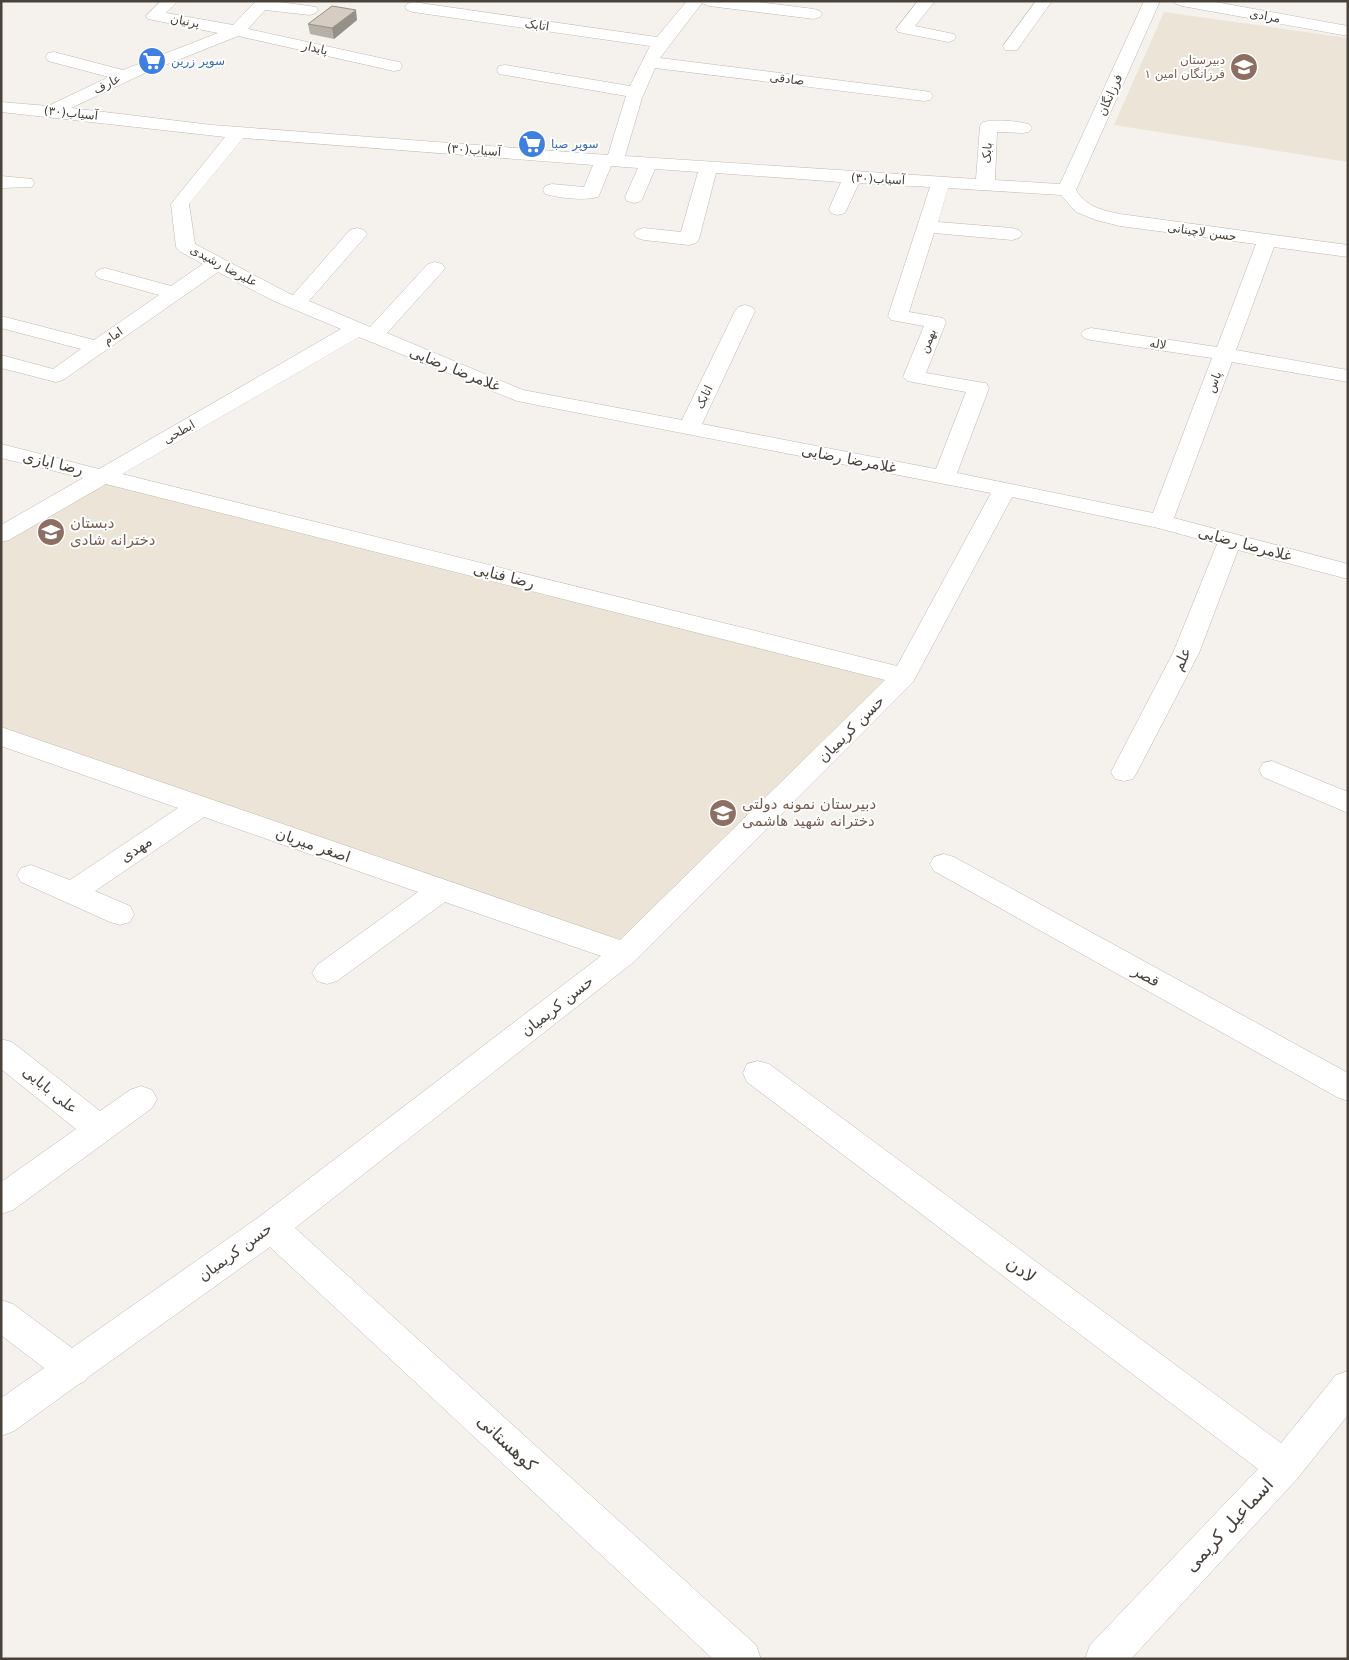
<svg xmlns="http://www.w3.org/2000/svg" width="1349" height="1660" font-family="'DejaVu Sans',Vazirmatn,sans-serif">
  <rect width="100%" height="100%" fill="#f5f1ec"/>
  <!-- education -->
  <path fill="#ece5d7" d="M1164 12 1348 38V162L1114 125Z
    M104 476 904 676 625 953 1 736V535Z"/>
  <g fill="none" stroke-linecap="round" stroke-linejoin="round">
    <!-- minor casing -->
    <g stroke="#bfb9af" stroke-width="1">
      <path id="minor" d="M161 1H178L166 13 233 25 256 1H273L316 7 318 10 316 13 310 15 265 10 248 29 394 61 400 62 402 66 400 70 394 71 238 36 145 73 71 108 212 125 608 155 626 96 505 75 499 74 497 70 499 66 505 65 630 86 650 46 413 12 407 10 405 7 407 4 413 2 657 37 687 1H750L814 9 820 11 822 14 820 17 814 19 709 6 702 3 660 58 924 91 930 92 933 96 930 100 924 101 655 68 642 98 625 156 976 179 980 126 983 122C996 119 1016 121 1029 124L1032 128 1029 132 1023 133 997 132 995 180 1060 184 1144 1H1160L1076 190C1086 207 1102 210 1120 214L1348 245V257L1274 247 1236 350 1348 370V382L1232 362 1174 518 1348 564V579L1238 550 1199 653 1137 772 1133 779 1124 781 1115 779 1111 772 1173 653 1217 544 1158 528 1012 497 913 682 635 961 295 1228 756 1645 761 1659H713L270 1247 87 1378 85 1381 79 1384 14 1431 1 1436V1398L44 1368 1 1335V1300L13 1304 72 1348 259 1217 601 956 445 902 337 981 327 984 317 981 312 973 317 965 418 892 204 817 95 891 130 906 134 914 130 922 120 925 110 922 21 882 17 875 21 868 31 865 70 880 178 808 1 746V727L620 940 885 680 106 484 9 540 1 542V525L83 478 1 458V444L99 469 341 329 274 301 218 272 63 380 56 382 1 368V355L53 369 81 349 1 328V316L94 340 159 295 98 278 95 274 98 270 105 268 171 286 203 264 179 251 176 247 171 204 225 137 1 112V102L48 106 109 77 48 61 46 57 48 53 54 52 123 70 218 33 148 19 146 16ZM243 138 593 165 584 187 552 184 545 186 543 190 545 194C561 198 582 201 598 197L600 193 611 166 638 168 625 197 627 201 634 203 641 201 643 197 655 169 698 172 681 232 644 228 637 230 634 234 637 238 644 240 689 245 696 243 699 239 716 173 841 182 829 209 831 213 838 215 845 213 859 183 930 187 888 316 891 320 924 326 903 377 907 381 966 392 936 469 702 424 755 311 752 307 745 305 738 307 735 311 682 420 523 390 387 333 442 272 445 268 442 264 435 262 428 264 370 327 309 301 364 238 367 234 364 230 357 228 350 230 293 295 288 293 195 244 189 204ZM948 188 1061 195 1076 212 1096 220 1120 226 1256 244 1217 347 1091 328 1084 330 1081 334 1084 338 1091 340 1212 358 1153 513 957 473 989 388 986 383 978 382 926 373 946 322 943 318 909 312 934 233 1012 240 1019 238 1022 234 1019 230 1012 228 938 222ZM359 337 517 401 991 493 897 666 122 474Z
        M918 1H935L915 26 954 34 956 37 954 40 948 42 898 32 896 29Z
        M1036 1H1052L1017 50H1005L1003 46Z
        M1174 1H1210L1348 26V36L1182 6 1176 4Z
        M1 176 32 179 34 183 32 187 1 188Z
        M1272 761 1348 792V813L1263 777 1259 770 1263 763Z
        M944 854 954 857 1348 1073V1101L1337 1097 934 871 930 864 934 857Z
        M1 1039 12 1042 100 1111 130 1090 141 1086 152 1090 157 1099 152 1108 13 1210 1 1214V1182L76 1129 1 1069Z
        M758 1061 769 1064 1281 1443 1336 1375 1348 1371V1415L1297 1479 1131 1659H1085L1090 1645 1258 1469 747 1082 743 1073 747 1064Z"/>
    </g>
    <!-- minor -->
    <use href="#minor" fill="#fff" fill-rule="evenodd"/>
  </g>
  <!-- wall -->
  <path fill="#b7b0a7" d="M357 20 334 39 310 34 308 24Z"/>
  <!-- shaded-wall -->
  <path fill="#959088" d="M356 10 357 20 334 39 332 28Z"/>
  <!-- building -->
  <path fill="#d5cdc2" stroke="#959088" d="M332 6 356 10 332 28 308 24Z"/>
  <!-- icons -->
  <defs>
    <g id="supermarket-disc" transform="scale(1.4375)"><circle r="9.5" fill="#3f7fe0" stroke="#fff"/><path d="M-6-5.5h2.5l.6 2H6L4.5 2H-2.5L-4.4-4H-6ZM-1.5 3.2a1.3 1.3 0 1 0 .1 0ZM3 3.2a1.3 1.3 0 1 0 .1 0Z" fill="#fff"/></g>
    <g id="school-disc" transform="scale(1.4375)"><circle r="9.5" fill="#8d6e63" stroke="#fff"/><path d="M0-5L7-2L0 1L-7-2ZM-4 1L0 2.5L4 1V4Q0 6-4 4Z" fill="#fff"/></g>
  </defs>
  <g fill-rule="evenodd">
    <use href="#supermarket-disc" x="152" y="61"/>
    <use href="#school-disc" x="1244" y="67"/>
    <use href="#supermarket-disc" x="532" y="144"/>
    <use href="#school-disc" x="51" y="532"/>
    <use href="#school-disc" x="723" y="813"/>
  </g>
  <g text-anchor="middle" stroke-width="4" stroke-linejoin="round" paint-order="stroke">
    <!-- far-street labels -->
    <g font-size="12" fill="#48423a" stroke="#fff">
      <text transform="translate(1265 16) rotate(10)" y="4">مرادی</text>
      <text transform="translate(185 21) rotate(10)" y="4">پرنیان</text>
      <text transform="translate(537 25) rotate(8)" y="4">اتابک</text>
      <text transform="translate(315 48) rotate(13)" y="4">پایدار</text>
      <text transform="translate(787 79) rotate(7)" y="4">صادقی</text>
      <text transform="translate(107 84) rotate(-26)" y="4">عارف</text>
      <text transform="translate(1110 95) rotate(-66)" y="4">فرزانگان</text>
      <text transform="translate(71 113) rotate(6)" y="4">آسیاب(۳۰)</text>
      <text transform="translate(474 150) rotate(4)" y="4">آسیاب(۳۰)</text>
      <text transform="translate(987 153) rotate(-86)" y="4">بابک</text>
      <text transform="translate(878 179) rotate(3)" y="4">آسیاب(۳۰)</text>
      <text transform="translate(1202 232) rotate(8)" y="4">حسن لاچینانی</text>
      <text transform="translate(224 266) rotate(28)" y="4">علیرضا رشیدی</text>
      <text transform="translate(113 336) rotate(-35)" y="4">امام</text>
      <text transform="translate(928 341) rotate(-68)" y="4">بهمن</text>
      <text transform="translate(1158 344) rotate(8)" y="4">لاله</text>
      <text transform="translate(1214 382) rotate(-69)" y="4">پاس</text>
      <text transform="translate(704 397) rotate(-64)" y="4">اتابک</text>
      <text transform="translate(179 432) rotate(-30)" y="4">ابطحی</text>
    </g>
    <!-- far-education labels -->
    <g font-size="12" fill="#785e54" stroke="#fff" text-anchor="end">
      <text x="1225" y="64">دبیرستان<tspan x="1225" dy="14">فرزانگان امین ۱</tspan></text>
    </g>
    <!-- far-shop labels -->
    <g font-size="12" fill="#366cbe" stroke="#fff" text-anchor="start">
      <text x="171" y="65">سوپر زرین</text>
      <text x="551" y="148">سوپر صبا</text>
    </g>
    <!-- street labels -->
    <g font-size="15" fill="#48423a" stroke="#fff">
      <text transform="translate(455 369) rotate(22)" y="5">غلامرضا رضایی</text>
      <text transform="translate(849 459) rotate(11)" y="5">غلامرضا رضایی</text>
      <text transform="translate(53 463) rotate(13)" y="5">رضا ایازی</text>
      <text transform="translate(1245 544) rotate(15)" y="5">غلامرضا رضایی</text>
      <text transform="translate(504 576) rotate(14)" y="5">رضا فنایی</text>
      <text transform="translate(1182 659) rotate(-65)" y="5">علم</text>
      <text transform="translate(851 729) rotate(-45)" y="5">حسن کریمیان</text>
      <text transform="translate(313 845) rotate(19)" y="5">اصغر میریان</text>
      <text transform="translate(136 849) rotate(-34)" y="5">مهدی</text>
      <text transform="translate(1146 976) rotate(29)" y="5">قصر</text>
      <text transform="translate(557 1006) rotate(-38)" y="5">حسن کریمیان</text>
      <text transform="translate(50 1090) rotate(39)" y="5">علی بابایی</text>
      <text transform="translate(235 1252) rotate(-36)" y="5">حسن کریمیان</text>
    </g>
    <!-- education labels -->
    <g font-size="15" fill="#785e54" stroke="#fff" text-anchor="start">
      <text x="70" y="528">دبستان<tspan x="70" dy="17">دخترانه شادی</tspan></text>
      <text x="742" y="809">دبیرستان نمونه دولتی<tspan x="742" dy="17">دخترانه شهید هاشمی</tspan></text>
    </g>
    <!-- near-street labels -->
    <g font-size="18" fill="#48423a" stroke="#fff">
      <text transform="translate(1021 1270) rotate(37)" y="6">لادن</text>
      <text transform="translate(507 1443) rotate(43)" y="6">کوهستانی</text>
      <text transform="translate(1229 1525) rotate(-47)" y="6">اسماعیل کریمی</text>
    </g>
  </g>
  <!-- border -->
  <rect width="1349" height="1660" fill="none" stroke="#48423a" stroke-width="5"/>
</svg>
